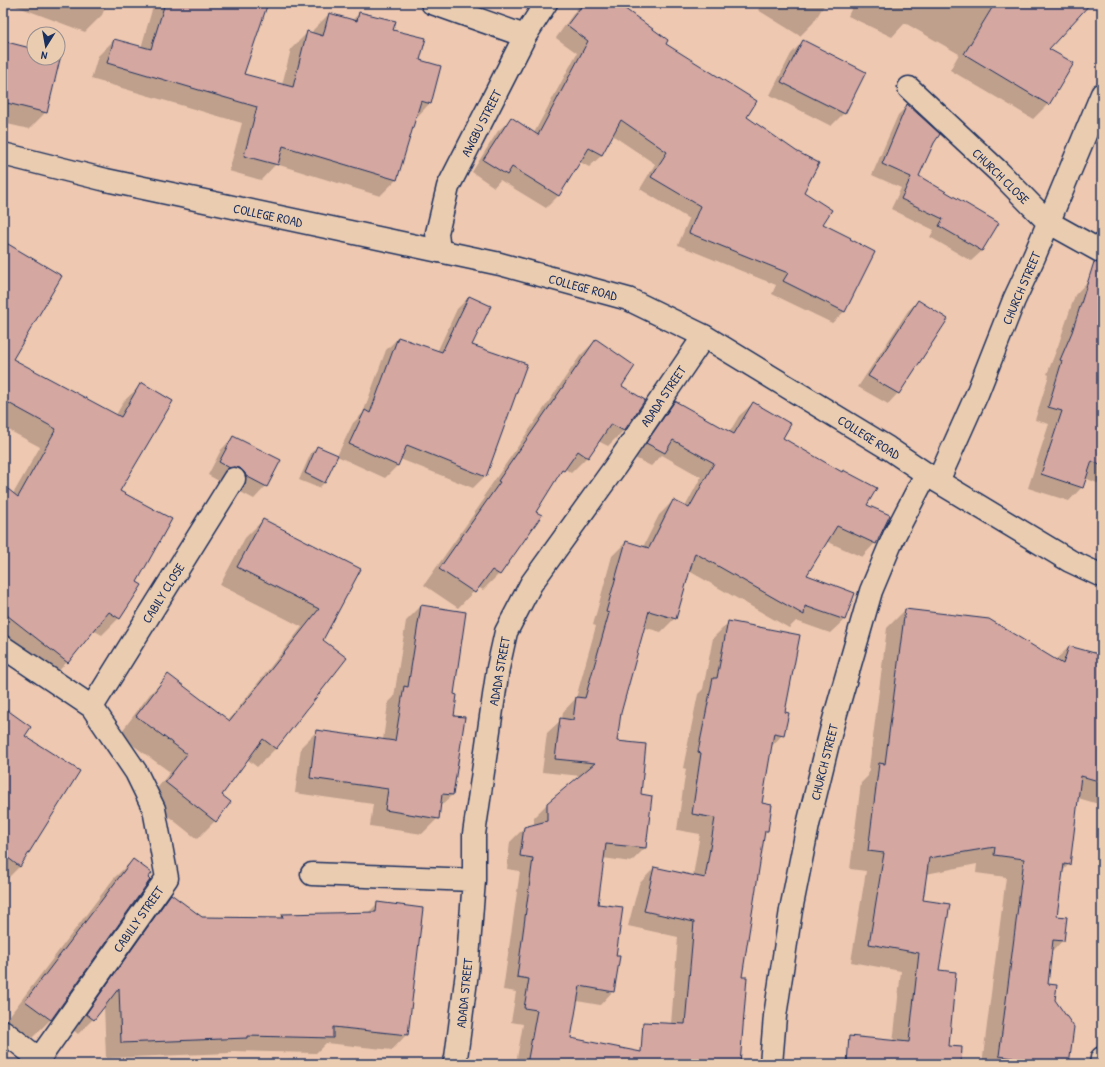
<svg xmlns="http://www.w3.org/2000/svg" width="1105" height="1067" font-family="'Patrick Hand',sans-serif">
  <rect width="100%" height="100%" fill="#eec8b0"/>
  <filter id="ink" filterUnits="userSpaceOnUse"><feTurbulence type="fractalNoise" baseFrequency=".025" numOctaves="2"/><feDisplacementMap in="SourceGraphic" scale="8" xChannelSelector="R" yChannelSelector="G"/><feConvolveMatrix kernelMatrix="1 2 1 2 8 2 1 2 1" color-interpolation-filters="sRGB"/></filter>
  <g filter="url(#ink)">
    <!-- shadow -->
    <path fill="#0003" d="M8 3H107L102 15 85 32Z
      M154 3H255L243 75 282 85 291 49 307 33 312 34 313 30 329 14 352 20 360 13 392 30 418 61 430 103 414 120 396 180 380 196 276 164 261 180 229 171 242 123 91 79 98 56 114 40 141 48Z
      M581 3H616L664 44 745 117 803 192 822 225 845 311 832 323 772 294 776 285 678 245 689 219 640 189 655 164 612 135 602 155 589 167 580 162 558 196 546 208 500 180 494 187 472 172 498 131 511 119 534 133 577 53 556 38Z
      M762 3H824L825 4 813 23 800 36 758 10Z
      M854 3H1089L1047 49 1048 104 1033 119 950 70 959 54 905 23 892 37 848 16Z
      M803 41 844 113 831 126 770 95 791 54Z
      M3 42 34 50V58H58V55L60 56 46 112 29 129 3 123Z
      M908 105 933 142 918 176 982 251 971 261 930 237 934 230 891 209 901 188 872 175 898 115Z
      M3 241 11 359 116 415 124 401 142 384 119 492 136 582 119 618 102 635 93 630 67 662 50 680 3 643V486L13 494 40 447 3 427Z
      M1088 281 1102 286V485L1085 478 1082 487 1069 501 1028 488 1049 424 1035 420 1049 375 1047 374 1058 346 1075 295Z
      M469 297 471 345 485 476 473 488 400 459 397 466 385 478 337 456 353 423 363 413 386 350 398 338 437 352 457 309Z
      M918 301 898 393 888 404 858 387 908 311Z
      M596 340 620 386 623 431 608 446 598 441 587 457 571 473 564 468 557 476 535 512 541 516 499 574 483 590 478 587 458 608 424 585 485 498 483 497 580 356Z
      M675 402 729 433 739 416 753 403 781 439 866 505 875 543 862 557 826 541 806 576 844 620 830 633 796 621 789 628 689 571 675 618 661 632 643 627 620 713 616 742 640 795 645 848 631 862 603 858 597 905 615 957 613 991 600 1005 577 1001 570 1038 622 1064H516L523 1024 511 1022 516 992 503 990 520 871 507 869 510 842 524 828 534 825V817L548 803 581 776 542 772 547 733 562 719 563 712 576 698 596 626 593 625 612 556 626 542 643 547 659 515 673 501 685 507 701 477 662 455 651 466 633 457 661 416Z
      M233 437 266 486 254 499 233 488 222 479 217 480 208 475 221 450Z
      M317 447 325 482 319 488 299 480 311 453Z
      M263 520 360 570 322 641 341 664 275 749 257 767 247 759 221 796 215 821 197 839 148 800 170 772 119 735 150 694 168 676 228 721 302 627 220 585 245 538Z
      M421 606 452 695V795L439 807 438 818 422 834 370 826 373 804 295 793 301 747 317 731 383 740 388 703 394 697 406 621Z
      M905 610 1055 660 1069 647 1102 655V805L1078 798 1069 864 1062 872 1056 917 1063 940 1051 953 1047 985 1054 1000 1068 1064H982L1006 877 976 873 977 864 926 874 922 900 947 1064H884L892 1052 901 971 851 962 866 871 850 869 861 783 868 776 887 628Z
      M729 622 784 713 783 734 771 747 761 804 767 831 764 834 741 978 739 1064H644L671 1024 678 937 628 926 639 884 654 868 693 876 700 834 677 830 686 769 683 768 698 694 703 689 713 638Z
      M3 708 23 736 79 771 19 867 3 883Z
      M133 860 149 880 50 1020 32 1038 7 1019 114 878Z
      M171 896 202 918 279 919 283 915 367 914 378 903 407 1034 392 1050 326 1043 316 1053 232 1051 230 1053 106 1058 104 1005 93 1019 78 1034 72 1029 155 911Z"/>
    <!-- building -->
    <path fill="#d4a7a1" stroke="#1b2f5e" d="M165 3H268L244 74 293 87 307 31 323 36 329 13 357 21 359 12 396 21 393 30 426 38 420 60 441 66 431 104 421 101 397 180 283 146 278 165 244 156 257 107 107 63 114 39 151 49Z
      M584 3H617L668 40 666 44 757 101 747 117 796 151 819 163 804 192 832 210 823 224 851 238 850 239 875 252 845 312 783 281 788 273 689 233 700 206 651 177 667 152 621 120 602 155 589 148 559 196 512 167 507 175 483 160 511 117 538 135 588 41 567 25Z
      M995 3H1091L1049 49 1074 63 1049 105 964 54Z
      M803 40 866 72 845 114 781 82Z
      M3 41 34 49V58H58V54L61 55 47 113 3 102Z
      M907 104 940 134 934 143 919 176 999 223 982 251 939 226 943 219 901 199 911 177 882 164Z
      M3 241 62 276 13 359 121 417 141 382 173 401 120 491 172 519 137 582 142 585 120 619 109 612 68 663 3 612V485L18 497 56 429 3 400Z
      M1094 262 1102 264V466L1092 461 1083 488 1041 474 1062 411 1048 407 1062 361 1060 360 1072 332Z
      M469 296 491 306 472 345 527 364 486 477 407 445 398 466 349 444 365 410 370 413 398 337 442 352Z
      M918 300 948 319 899 394 868 376Z
      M596 339 635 366 622 386 645 400 624 431 611 424 588 458 578 451 564 471 562 470 536 512 542 515 500 575 492 570 475 593 439 569 500 482 498 481Z
      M675 401 734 434 753 402 791 424 783 438 842 472 843 470 877 488 867 505 890 515 876 544 837 526 807 575 855 593 845 620 805 606 804 615 695 553 676 619 649 611 621 713 617 741 646 744 641 794 652 796 646 848 606 844 598 904 623 907 616 956H620L614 992 580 986 571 1038 641 1052 643 1022 685 1024 694 922 644 911 654 867 705 878 715 818 692 814 701 753 698 752 713 678H717L728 621 800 635 785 712 789 713 784 735 774 733 762 803 772 805 768 831H765L742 977H747L740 1064H527L537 1010 524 1008 529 979 517 977 533 858 520 856 524 827 547 821V803L595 763 555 759 560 718 573 720 576 697 585 698 609 613 606 612 626 541 649 548 673 500 689 508 714 463 673 440 665 453 646 443Z
      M233 436 281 460 267 487 246 476 245 473 240 468 235 467 230 468 219 462Z
      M317 446 338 455 325 483 305 473Z
      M263 519 361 569 323 640 347 658 276 749 263 739 222 795 231 802 216 822 165 782 187 754 136 716 168 674 230 721 319 609 237 567Z
      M421 605 466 612 454 694 457 695 454 716 465 717 453 795 442 794 439 819 385 810 388 789 310 778 316 730 395 741 404 686 408 687Z
      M905 609 989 619 1063 664 1069 646 1102 655V782L1081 776 1070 865 1064 864 1057 916 1067 917 1064 941 1053 940 1048 984 1057 985 1055 1000 1074 1027 1069 1064H1056L999 1056 1024 859 994 855 995 847 929 858 923 900 950 904 939 970 956 972 949 1046 962 1047 961 1064H847L849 1036 909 1042 919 953 869 944 884 853 868 851 879 763 885 764Z
      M3 707 31 727 25 736 80 771 20 867 3 854Z
      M133 859 152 873 148 878 150 880 51 1020 25 1001Z
      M171 894 202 917 283 918 282 914 376 912 377 902 423 908 408 1035 333 1027V1038L247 1036V1038L121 1043 119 988 94 1020 86 1014Z"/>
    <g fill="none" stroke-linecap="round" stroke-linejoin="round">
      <!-- minor casing -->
      <g stroke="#1b2f5e" stroke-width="25">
        <path id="minor" d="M432 3 525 36
          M909 88 999 172 1048 222 1102 252
          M439 251 437 233 448 187 525 36 546 3
          M938 481 977 394 1014 300 1034 257 1102 94
          M3 647 92 707 136 772 154 809 167 878 39 1059 33 1064
          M92 707 234 479
          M312 874 474 880
          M3 1031 39 1059
          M454 1064 456 1058 467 972 474 880V834L498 668 506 632 531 584 615 467 704 336
          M771 1064 775 1016 791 910 808 825 832 727 871 591 894 536 926 474
          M1101 1064 1102 1058"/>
      </g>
      <!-- major casing -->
      <g stroke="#1b2f5e" stroke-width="25">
        <path id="major" d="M3 154 106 180 500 264 628 299 704 336 888 448 934 479 1070 561 1102 576"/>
      </g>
      <!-- minor -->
      <use href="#minor" stroke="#eacdb1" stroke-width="22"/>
      <!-- major -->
      <use href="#major" stroke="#eacdb1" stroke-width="22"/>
    </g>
  </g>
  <g text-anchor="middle" stroke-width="3" stroke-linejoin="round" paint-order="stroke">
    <!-- street labels -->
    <g font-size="13" fill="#1b2f5e" stroke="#eacdb1">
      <text transform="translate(481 123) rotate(-63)" y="5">AWGBU STREET</text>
      <text transform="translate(1001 176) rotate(44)" y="5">CHURCH CLOSE</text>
      <text transform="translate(268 215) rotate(12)" y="5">COLLEGE ROAD</text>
      <text transform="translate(583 287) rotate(15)" y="5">COLLEGE ROAD</text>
      <text transform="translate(1021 288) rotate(-67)" y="5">CHURCH STREET</text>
      <text transform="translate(663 396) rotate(-56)" y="5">ADADA STREET</text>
      <text transform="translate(869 437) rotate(32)" y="5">COLLEGE ROAD</text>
      <text transform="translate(163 593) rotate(-58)" y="5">CABILY CLOSE</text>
      <text transform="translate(499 671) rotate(-80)" y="5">ADADA STREET</text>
      <text transform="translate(824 762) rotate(-76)" y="5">CHURCH STREET</text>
      <text transform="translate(138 919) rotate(-55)" y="5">CABILLY STREET</text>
      <text transform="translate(464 993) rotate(-84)" y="5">ADADA STREET</text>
    </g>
  </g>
  <!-- margin -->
  <rect width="1105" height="1067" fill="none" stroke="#eacdb1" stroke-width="16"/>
  <rect x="8" y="8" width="1089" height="1051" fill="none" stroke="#1b2f5e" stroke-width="1.5" filter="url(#ink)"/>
  <!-- north arrow -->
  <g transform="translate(46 46) rotate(191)"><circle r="19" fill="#eacdb1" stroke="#978e90"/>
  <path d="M0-3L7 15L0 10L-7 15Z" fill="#1b2f5e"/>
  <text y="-6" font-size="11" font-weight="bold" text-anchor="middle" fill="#1b2f5e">N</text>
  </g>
</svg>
